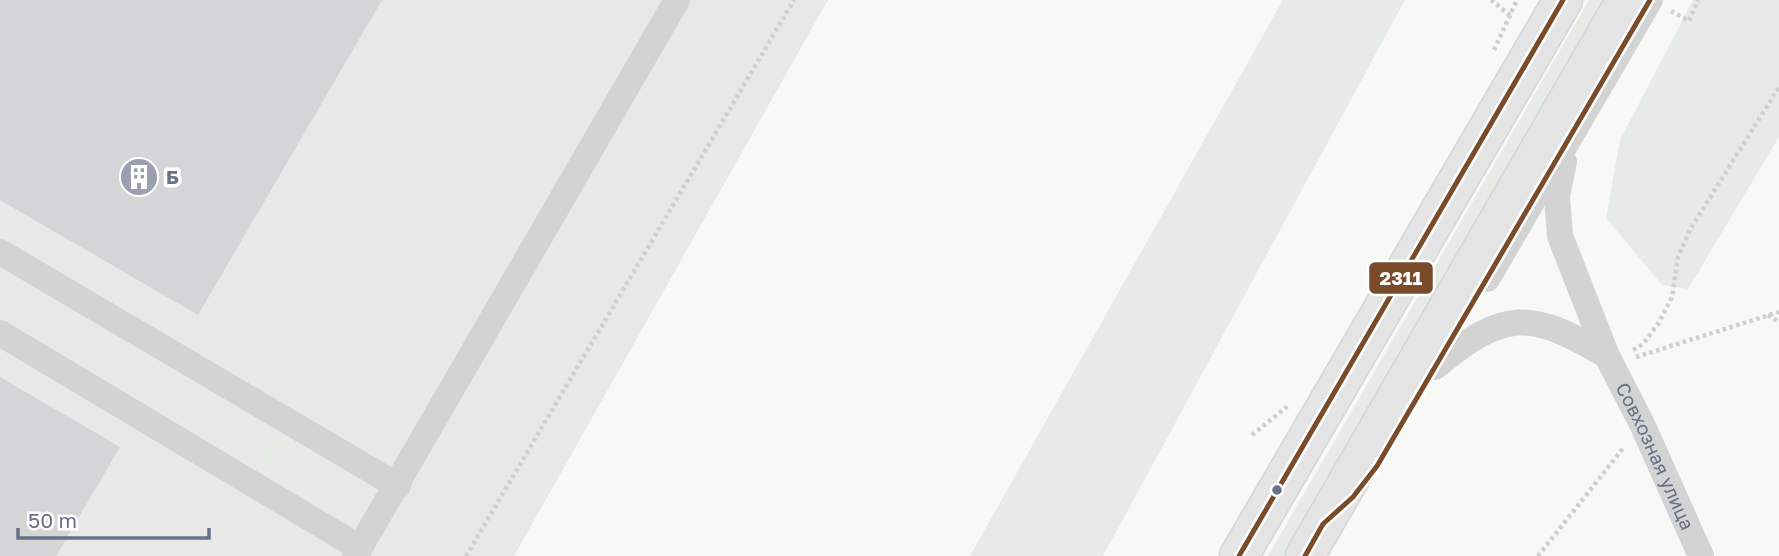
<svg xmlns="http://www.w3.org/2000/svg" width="1779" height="556" font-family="'Golos Text',sans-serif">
  <rect width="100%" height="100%" fill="#f8f8f7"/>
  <!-- built -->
  <path fill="#e8e8e9" d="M0 0H828L514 556H0Z"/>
  <!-- green -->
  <path fill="#e6ebe5" d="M1283 0H1405L1103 556H970Z
    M1589 0H1608L1287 556H1268Z
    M1693 0H1779V137L1688 289 1662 285 1606 218 1620 140Z
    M289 438 350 473C355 489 353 497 341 509L326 511 265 475C261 460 264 451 275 440Z"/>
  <!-- building -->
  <path fill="#d5d5d7" d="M0 0H382L198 315 0 200Z
    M0 377 120 447 56 556H0Z"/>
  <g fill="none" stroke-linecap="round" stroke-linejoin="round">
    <!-- highway casing -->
    <g stroke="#d4d5d6" stroke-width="41">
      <path id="highway" d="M1239 556 1563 0
        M1305 556 1626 0"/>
    </g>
    <!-- path -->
    <path stroke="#cfcfd0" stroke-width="4.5" stroke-dasharray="3.5 3.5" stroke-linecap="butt" d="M1491 0 1511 16
      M1671 11 1689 21 1698 0
      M1494 50 1517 0
      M1768 315 1779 322
      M1633 350 1643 344 1658 324 1672 297 1678 257 1691 228 1779 87
      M1636 357 1779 312
      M1252 435 1288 406
      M466 556 794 0
      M1538 556 1624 447"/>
    <!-- minor -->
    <g stroke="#d2d3d3" stroke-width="26">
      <path id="s1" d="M1564 162 1557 196 1560 236 1607 356 1642 424 1701 556"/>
      <path d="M0 252 398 486"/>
      <path d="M1487 279 1650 0"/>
      <path d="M0 333 360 548"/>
      <path d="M1435 367C1505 309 1530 310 1607 356"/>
      <path d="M355 556 677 0"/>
    </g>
    <!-- highway -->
    <use href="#highway" stroke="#e4e4e4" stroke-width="38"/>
    <!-- bus-1 casing -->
    <g stroke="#fff" stroke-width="10">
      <path id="bus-1" d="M1239 556 1563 0
        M1305 556 1323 524 1353 497 1377 466 1650 0"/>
    </g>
    <!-- bus-1 -->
    <use href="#bus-1" stroke="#7a4b2a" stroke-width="5"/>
  </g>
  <!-- icons -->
  <defs>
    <g id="building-disc" transform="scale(2.0125)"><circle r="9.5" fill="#9aa0af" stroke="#fff"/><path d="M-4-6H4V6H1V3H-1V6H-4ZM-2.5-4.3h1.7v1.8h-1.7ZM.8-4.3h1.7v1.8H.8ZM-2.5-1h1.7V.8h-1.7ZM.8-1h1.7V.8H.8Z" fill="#fff"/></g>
  </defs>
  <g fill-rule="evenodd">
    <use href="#building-disc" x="139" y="177"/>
  </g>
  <!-- markers -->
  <circle fill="#677188" stroke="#fff" stroke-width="2.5" cx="1277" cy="490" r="6"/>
  <g text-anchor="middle" stroke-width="7" stroke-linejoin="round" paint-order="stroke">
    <!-- poi labels -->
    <g font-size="19" font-weight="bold" fill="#677188" stroke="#fff" text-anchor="start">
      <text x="166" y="184">Б</text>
    </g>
    <!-- street labels -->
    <g font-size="19" fill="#677188" stroke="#fff">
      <text dy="7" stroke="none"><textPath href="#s1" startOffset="315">Совхозная улица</textPath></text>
    </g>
  </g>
  <rect stroke="#fff" stroke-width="2.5" x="1368" y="261" width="66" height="34" rx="7" fill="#7a4b2a"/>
  <g font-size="19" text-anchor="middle" font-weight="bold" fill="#fff">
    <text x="1401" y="285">2311</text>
  </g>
  <!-- scale -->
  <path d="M18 528v10h191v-10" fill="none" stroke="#677188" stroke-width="3.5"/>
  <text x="28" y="528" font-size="21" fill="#677188" stroke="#ffffff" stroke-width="5" paint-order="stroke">50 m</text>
</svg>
